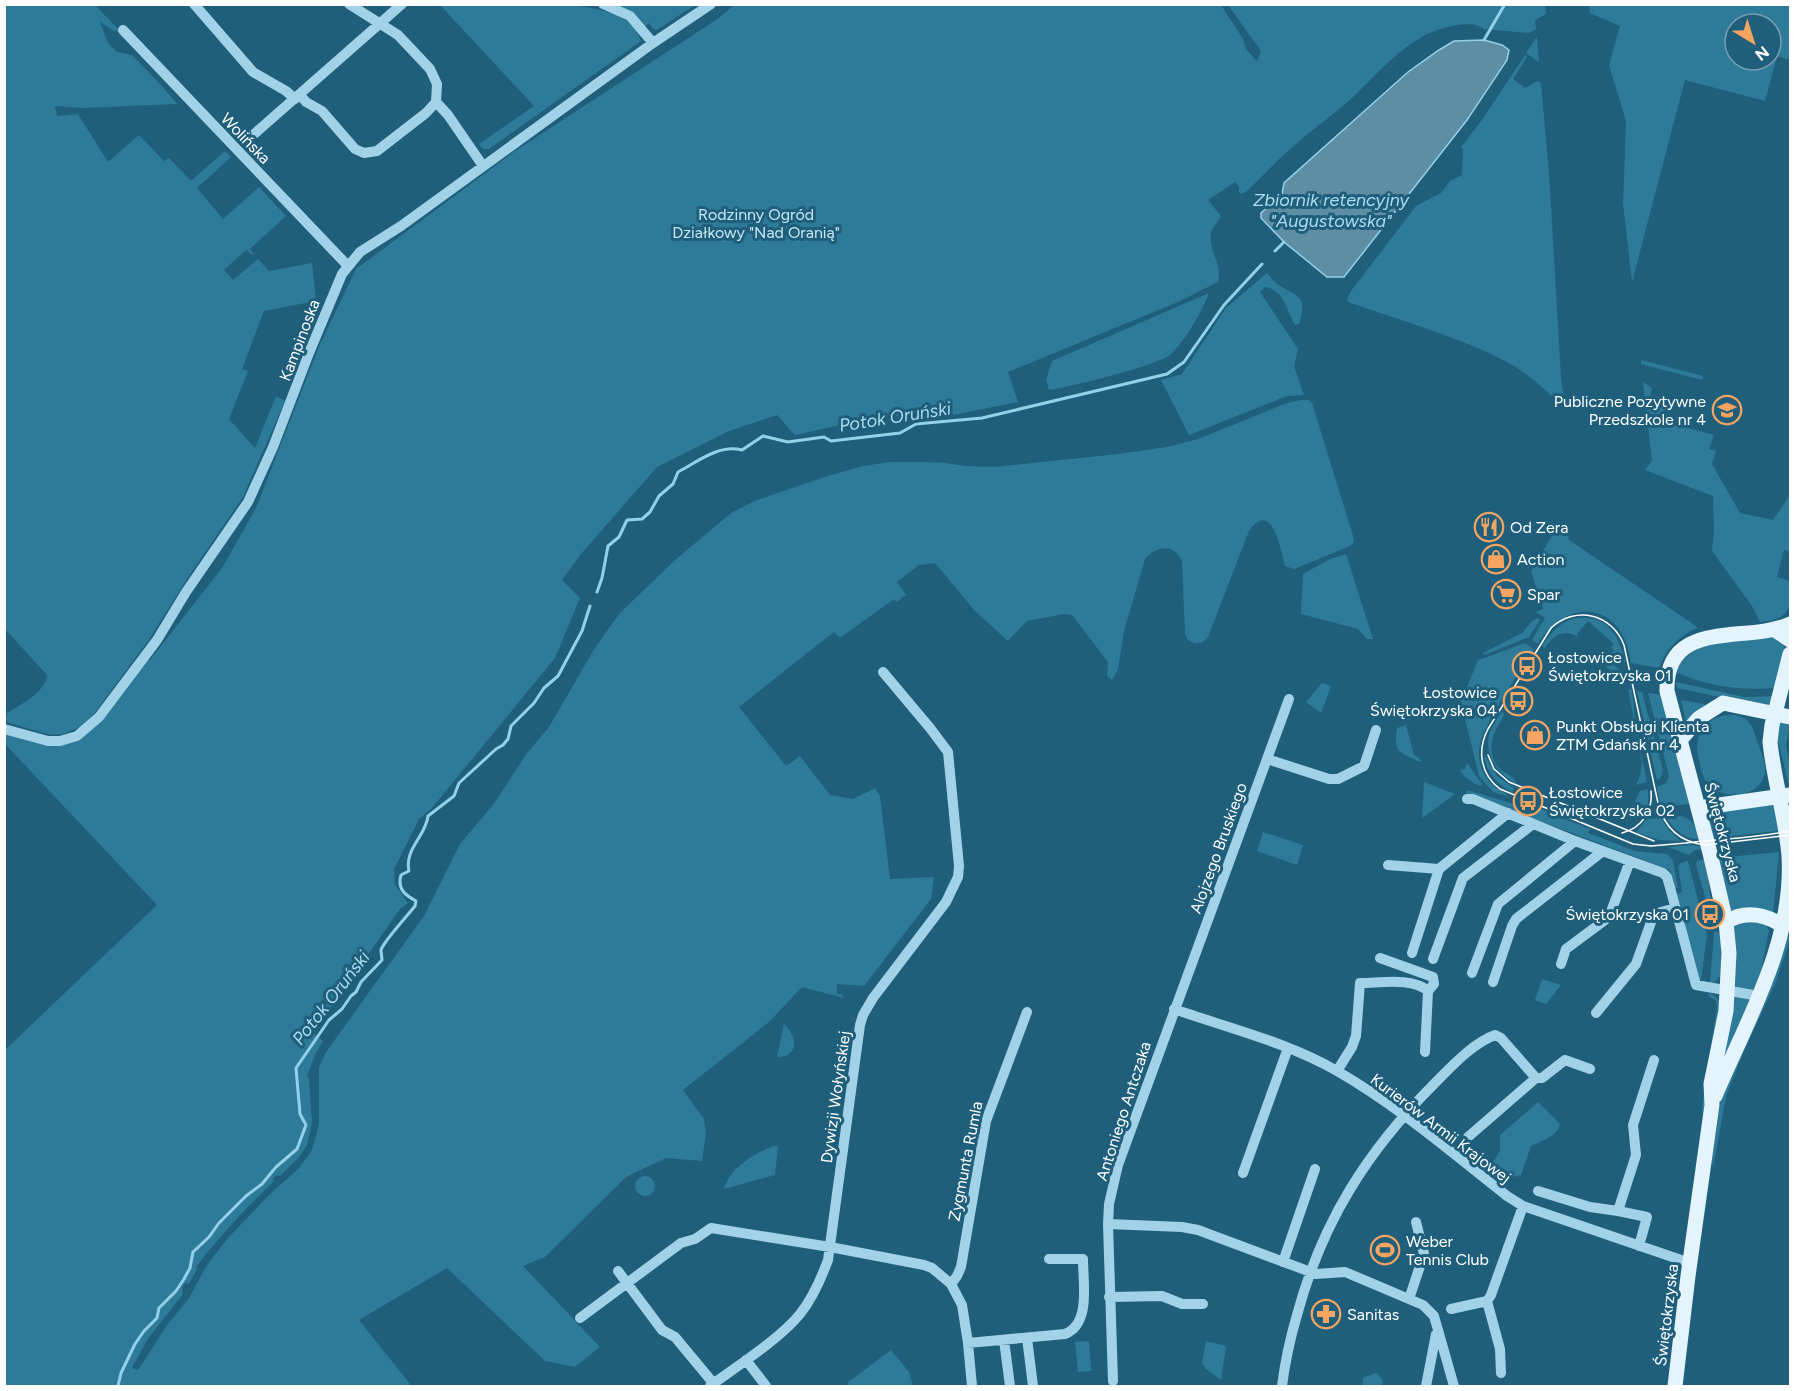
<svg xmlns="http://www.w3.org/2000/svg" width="1795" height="1391" font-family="Figtree,sans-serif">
  <rect width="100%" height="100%" fill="#1f5f7c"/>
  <!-- green -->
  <path fill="#2e7a99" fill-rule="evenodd" d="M552 4C583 6 631 8 641 41L489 149H483L479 144 534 106 440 5Z
    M5 5H95L121 32 114 31 100 22 108 43 117 52 132 55 163 87 177 104 83 108 55 106 57 116 78 114 108 162 139 135 164 161 169 158 191 181 225 151 231 157 197 188 223 219 259 187 286 216 250 249 254 254 252 255 246 250 224 270 233 280 258 259 269 271 312 263 316 301 264 311 242 369 248 371 229 419 255 448 276 396 285 401 243 497 189 576 148 641 93 715 80 727 63 734 51 735 9 723 6 720 7 713C21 704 45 693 47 675L5 629Z
    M613 5H695L657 30 652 28 650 23 645 26 636 15Z
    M734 5H1221L1243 39 1246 49 1257 61 1261 51 1228 5H1545L1546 14 1535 20 1536 29 1529 33 1483 29C1471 18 1435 29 1422 37 1395 52 1375 76 1353 97 1335 114 1314 128 1296 144 1278 159 1263 176 1246 192L1241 194 1239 192V187L1235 182 1208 200 1221 216C1218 222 1213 226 1211 233 1208 250 1223 265 1218 282L1178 302 1008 372 1018 402 933 419 934 411 854 422 795 435 777 415 729 431 657 467 581 554 562 580 580 598 555 658 432 808 419 819 394 869 395 885 408 903 400 909 313 1033 323 1041 316 1053 307 1076 309 1079 312 1123 307 1145 299 1157 280 1176 277 1175 273 1178 274 1181C245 1209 220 1236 196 1267L197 1269 189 1284 185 1283 182 1289 183 1294 147 1340 132 1368 138 1370 167 1325 189 1298 207 1265 228 1238 269 1195 299 1168 312 1150 319 1124V1067L326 1052 424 916 460 844 493 805 527 753 549 727 593 651 611 625 620 613 674 561 731 513 757 500 831 475 863 466 890 462H926L945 463 965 466 994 467 1118 454 1167 447 1198 439 1287 403 1300 400H1309L1312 403 1354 539 1353 544 1350 546 1294 569 1285 566C1281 550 1272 498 1249 531L1208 637C1203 644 1195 645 1188 640L1185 634 1182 561C1173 543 1157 546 1145 559L1124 631 1118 669 1112 680 1107 676 1108 662 1072 615 1064 614 1027 621 1008 641 975 611 935 563 919 565 897 582 906 595 897 602 894 599 840 638 834 632 739 707 786 766 800 756 830 795 853 799 875 788 880 796 890 879 934 877 931 899 864 986 837 984V994H841L844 998 802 987 769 1022 683 1090 704 1119 706 1133 702 1161 666 1158 626 1177 545 1257 523 1266 600 1347 575 1367 545 1361 447 1268 359 1320 410 1384 408 1386H5V1050L157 905 5 744V732L57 746 81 740 148 660H150L222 568 256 508 320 344 356 269 515 151 719 18Z
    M1589 5H1790V60L1777 56 1765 101 1685 80 1632 282 1623 203 1626 121 1609 65 1620 26 1590 13ZM1735 24H1771V60H1735Z
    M1537 37 1539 62 1526 53Z
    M1525 55 1527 57 1513 79 1525 88 1538 81 1541 83 1549 172 1561 377 1565 407C1548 393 1532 377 1514 366 1465 338 1401 321 1348 302L1347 299 1351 291 1416 206 1441 193 1450 181 1462 175 1463 149 1461 147 1482 120Z
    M1267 273C1270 276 1273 281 1277 284 1296 297 1309 294 1299 324L1295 325C1287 311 1284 290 1265 287L1260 292 1298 349 1294 366 1304 395 1287 396 1189 435 1161 380 1182 374 1226 308Z
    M1209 293C1202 311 1185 342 1170 355 1158 365 1067 388 1049 390L1046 380 1052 361Z
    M1641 360 1703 376 1702 380 1641 364Z
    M1643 382 1652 388 1650 395 1664 409 1667 415H1670L1677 425 1714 435 1709 449 1716 451 1712 464 1740 513 1773 520 1790 495V551L1784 550 1777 577 1790 581C1791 609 1791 619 1760 622L1752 606 1712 551 1714 532 1713 496 1645 470 1652 461Z
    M1559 524 1567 529 1569 540 1696 626 1697 628C1678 637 1666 649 1659 668L1631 663C1629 652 1627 642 1621 632 1597 596 1556 612 1538 644L1532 640 1545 618 1536 612 1543 609 1531 571Z
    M1346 554 1373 639H1367L1358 629 1301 614 1303 574 1330 559Z
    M1538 618 1540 620 1529 637 1484 655 1483 653 1522 633 1532 621Z
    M1577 618C1610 615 1618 637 1626 662L1613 660 1609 656 1614 650 1612 648 1609 650 1614 644 1588 621 1577 634 1578 637C1564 628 1553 635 1545 648L1542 646C1552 633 1558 622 1577 618Z
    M1773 637 1785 644 1776 686 1773 688C1741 691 1705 686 1676 672 1692 636 1739 641 1773 637Z
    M1525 643 1534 649C1520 672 1481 726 1479 750 1478 760 1481 769 1486 777 1492 787 1503 791 1510 797L1493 792 1479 776 1468 731 1461 702 1478 660 1477 657 1479 660Z
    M1600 661 1613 664 1621 671 1628 673 1629 678 1615 674Z
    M1676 682 1744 697 1776 696 1772 708 1677 688Z
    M1322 683 1331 686 1321 713 1306 702Z
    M1628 689 1632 690V692L1637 735 1647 782 1636 785 1640 776 1642 762Z
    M1637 691 1642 692 1663 770 1661 777 1657 780Z
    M1648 693 1663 695 1690 804 1661 807 1657 787 1666 783 1669 776Z
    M1681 700 1704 704 1705 706 1686 722Z
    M1502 711 1504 715C1493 733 1483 754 1502 771 1508 775 1514 776 1516 783 1497 774 1483 753 1490 732 1493 725 1498 718 1502 711Z
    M1735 715C1750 718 1753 727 1757 741 1760 750 1766 762 1765 772 1762 797 1724 801 1709 785 1702 779 1701 768 1699 760 1692 733 1707 714 1735 715Z
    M1778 720 1790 723 1786 745 1790 765V790L1777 737Z
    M1406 725 1414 755 1422 761 1420 762C1400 752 1393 753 1397 728Z
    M1484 754 1497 776 1514 788 1512 792C1496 784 1486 772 1484 754Z
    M1467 763 1482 784 1480 786C1473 783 1462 776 1460 770L1465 769Z
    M1424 782 1455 794 1422 818Z
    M1648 789V808L1633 806 1640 791Z
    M1467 790 1514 804 1516 799 1590 829 1588 833 1635 851 1667 854 1673 860 1678 888H1675L1670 870 1466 793Z
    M1774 803 1778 831 1712 838 1706 812Z
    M1681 816C1694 819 1696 828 1701 839 1684 840 1675 830 1666 818Z
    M1661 818 1668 829 1681 841 1659 840 1636 832 1647 819Z
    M1263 832 1303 845 1297 865 1257 851Z
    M1691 845 1703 847V849L1695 850 1689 855 1668 847Z
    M1779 852 1773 915 1731 914 1717 858Z
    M1706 859 1711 903 1707 904 1696 865 1697 861Z
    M1688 861 1707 935 1701 980 1698 978 1677 894 1682 892 1678 866 1681 863Z
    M1742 920 1765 924 1769 930 1759 982 1756 988 1751 990 1734 988 1733 926Z
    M1714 932H1718L1721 938 1722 974 1715 982 1710 983Z
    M1787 936 1790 938V940L1775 984 1744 1051 1726 1096 1713 1168 1712 1158 1722 1093Z
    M1542 979 1561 985 1546 1004 1535 1000Z
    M1709 993 1715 996 1722 1004 1703 1120 1702 1106 1717 1007 1716 1001 1709 996Z
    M1732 996 1752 998 1724 1062 1717 1071Z
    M784 1024C797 1036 800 1057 777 1057Z
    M1538 1102 1560 1124C1558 1136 1541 1141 1531 1146L1521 1175 1514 1177 1493 1162 1500 1151V1135Z
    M773 1146H778L775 1175 724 1189C729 1168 755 1153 773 1146Z
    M635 1186a10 10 0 1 1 20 0a10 10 0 1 1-20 0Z
    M1089 1341 1091 1371 1078 1372 1075 1342Z
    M1206 1341 1226 1346 1221 1380 1206 1369 1202 1363Z
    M891 1350 909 1372 913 1386H849L847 1383Z
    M1375 1373 1378 1374 1383 1381 1382 1386H1362L1363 1378Z"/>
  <!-- water -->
  <path fill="#5e8ea3" stroke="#94d1e9" stroke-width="1.5" d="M1484 40 1502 45 1509 50 1507 60 1467 120 1344 277H1327L1284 242 1261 218V213L1282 194 1284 183 1408 72 1439 50 1454 41Z"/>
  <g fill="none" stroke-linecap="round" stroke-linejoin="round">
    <!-- stream -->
    <path stroke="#94d1e9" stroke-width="3" d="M1484 40 1505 4
      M1275 251 1284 242
      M597 592 602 578 608 546 619 537 627 520 642 519 650 512 659 496 673 484 678 472C697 462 719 444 742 450L763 436 788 442 824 437 831 441 900 433 916 424 982 418 1167 374 1184 362 1224 305 1262 264
      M118 1386 121 1373 135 1344 144 1331 157 1318 159 1308 176 1291 184 1279 190 1268 193 1252 209 1237 219 1223 246 1196 262 1184 276 1167 297 1149 306 1125 300 1114 296 1068 329 1020 342 1009 351 996 356 992 361 982 382 960C382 958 381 952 381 950 383 942 409 914 415 906L416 901C405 895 397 889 401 875L409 871C404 849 426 836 428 816L454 796 459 783 496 749 503 745 508 739 511 726 534 703 544 688 558 676 582 631 590 606"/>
    <!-- minor -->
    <path stroke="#a1d2e7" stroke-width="10" d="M194 4 253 72 286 91 295 99
      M603 4 630 16 653 43
      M123 30 348 266
      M300 95 306 102 322 111 355 149 364 153 377 151 426 113 436 102 437 84 430 69 398 35 349 4
      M436 102 448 115 483 166
      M253 135 402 4
      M4 729 48 741H60L77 736 99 717 157 640 186 592 248 502 273 447 309 353 342 274 360 252 401 226 653 43 711 4
      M1267 759 1329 779H1338L1364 766 1376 730
      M1467 799H1473L1575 841 1663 873 1667 877 1671 891 1696 985 1759 996
      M1388 865 1439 869
      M1412 953 1439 869 1508 813
      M1380 958 1433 977 1434 984 1428 991 1425 1052
      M1433 959 1463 878 1533 824
      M1561 964 1566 949 1609 917 1630 861
      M1472 973 1498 904 1575 841
      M1493 982 1512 926 1516 919 1603 851
      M1174 1009C1228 1028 1287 1042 1337 1071 1398 1106 1452 1153 1507 1196L1523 1206 1690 1263
      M1596 1013 1636 964 1654 914 1675 908
      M1337 1071 1352 1047 1356 1036 1360 983C1381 983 1412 977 1428 991
      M1468 1137 1536 1078H1542L1565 1060 1590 1069
      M1243 1173 1288 1048
      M1538 1191 1590 1207 1618 1211
      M1108 1224 1182 1227 1198 1230 1316 1274 1345 1272 1423 1305 1434 1316 1454 1386
      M1639 1246 1647 1217 1618 1211 1636 1155 1633 1125 1654 1060
      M1283 1262 1315 1169
      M618 1271 662 1330 675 1337 714 1384
      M951 1284 957 1276 961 1267 986 1121 1027 1012
      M1109 1297 1162 1296 1182 1304H1203
      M1409 1299 1424 1254 1416 1222
      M1451 1309 1487 1301
      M580 1318 681 1243 695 1239 711 1228 830 1247 924 1265 932 1268 951 1284 962 1305 968 1343 972 1386
      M1027 1338 1033 1386
      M1004 1340 1010 1386
      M968 1343 1065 1334C1091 1324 1083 1283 1083 1259H1049
      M746 1360 766 1386
      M1501 1373 1500 1349 1487 1301 1491 1295 1523 1206
      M1113 1381 1108 1224 1109 1204 1118 1165 1289 699
      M710 1386C736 1367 781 1338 800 1314 813 1298 821 1279 828 1260L860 1025 863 1015 873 998 946 902 958 877 959 866 948 752 930 728 883 672
      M1282 1386C1285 1362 1290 1339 1297 1315 1322 1222 1367 1151 1435 1083 1452 1066 1473 1043 1495 1035L1501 1038 1536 1078
      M1426 1386 1436 1334"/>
    <!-- major -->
    <path stroke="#e3f4fd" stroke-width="15" d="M1775 630 1790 640
      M1680 740 1699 718 1723 703 1790 717
      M1698 808 1790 795
      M1726 922C1745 910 1764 914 1782 925
      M1715 1096C1747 1020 1794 942 1789 856 1786 818 1774 781 1770 742L1772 725 1790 654
      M1675 1386 1688 1276 1712 1105 1711 1084 1726 1011 1729 953 1726 922 1710 853 1667 691C1665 617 1747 644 1790 624"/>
    <!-- tram -->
    <path stroke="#fff" stroke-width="1.5" d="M1488 755 1494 769 1509 782 1654 841
      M1790 831C1756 838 1720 839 1686 843L1651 846 1633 844 1500 789C1480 774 1477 750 1488 729L1551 628C1576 605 1612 614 1624 645L1658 803C1664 827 1680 842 1705 845L1790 835
      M1622 833C1642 828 1653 811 1651 791"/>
  </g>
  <!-- icons -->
  <defs>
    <g id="school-ring" transform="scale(1.5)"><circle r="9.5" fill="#1f5f7c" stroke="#f5a561" stroke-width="1.5"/><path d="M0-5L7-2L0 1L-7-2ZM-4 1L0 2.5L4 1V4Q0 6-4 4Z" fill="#f5a561"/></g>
    <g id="restaurant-ring" transform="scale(1.5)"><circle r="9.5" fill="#1f5f7c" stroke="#f5a561" stroke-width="1.5"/><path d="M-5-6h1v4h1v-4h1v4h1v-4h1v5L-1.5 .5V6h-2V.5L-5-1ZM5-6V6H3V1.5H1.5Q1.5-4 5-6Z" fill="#f5a561"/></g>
    <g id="shop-ring" transform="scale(1.5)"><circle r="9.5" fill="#1f5f7c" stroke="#f5a561" stroke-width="1.5"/><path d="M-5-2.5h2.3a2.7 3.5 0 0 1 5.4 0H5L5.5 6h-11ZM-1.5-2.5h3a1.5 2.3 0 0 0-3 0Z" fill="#f5a561"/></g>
    <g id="supermarket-ring" transform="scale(1.5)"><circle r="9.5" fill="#1f5f7c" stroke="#f5a561" stroke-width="1.5"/><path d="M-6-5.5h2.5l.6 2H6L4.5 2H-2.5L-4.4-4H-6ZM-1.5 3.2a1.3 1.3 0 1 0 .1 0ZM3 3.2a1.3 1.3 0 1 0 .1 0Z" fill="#f5a561"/></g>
    <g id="bus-ring" transform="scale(1.5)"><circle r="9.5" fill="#1f5f7c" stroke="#f5a561" stroke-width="1.5"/><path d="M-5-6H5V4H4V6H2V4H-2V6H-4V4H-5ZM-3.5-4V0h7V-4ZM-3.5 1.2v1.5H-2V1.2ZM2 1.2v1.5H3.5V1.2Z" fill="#f5a561"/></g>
    <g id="stadium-ring" transform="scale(1.5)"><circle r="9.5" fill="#1f5f7c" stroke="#f5a561" stroke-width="1.5"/><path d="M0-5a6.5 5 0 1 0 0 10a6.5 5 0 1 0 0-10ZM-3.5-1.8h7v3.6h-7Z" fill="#f5a561"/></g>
    <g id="pharmacy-ring" transform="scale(1.5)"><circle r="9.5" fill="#1f5f7c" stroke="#f5a561" stroke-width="1.5"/><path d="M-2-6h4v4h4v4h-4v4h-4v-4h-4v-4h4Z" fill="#f5a561"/></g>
  </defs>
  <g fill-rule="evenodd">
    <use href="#school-ring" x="1727" y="410"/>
    <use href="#restaurant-ring" x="1489" y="527"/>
    <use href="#shop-ring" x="1496" y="559"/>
    <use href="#supermarket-ring" x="1506" y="594"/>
    <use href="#bus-ring" x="1527" y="666"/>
    <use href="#bus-ring" x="1518" y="701"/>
    <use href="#shop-ring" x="1535" y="735"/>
    <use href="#bus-ring" x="1528" y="801"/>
    <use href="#bus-ring" x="1710" y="914"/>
    <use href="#stadium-ring" x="1385" y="1250"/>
    <use href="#pharmacy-ring" x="1326" y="1314"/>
  </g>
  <g text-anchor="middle" stroke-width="6" stroke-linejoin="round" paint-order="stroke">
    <!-- street labels -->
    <g font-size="16" fill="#fff" stroke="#1f5f7c">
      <text transform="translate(246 138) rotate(46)" y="6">Wolińska</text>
      <text transform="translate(299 340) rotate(-69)" y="6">Kampinoska</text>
      <text transform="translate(1723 832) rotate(75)" y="6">Świętokrzyska</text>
      <text transform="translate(1218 848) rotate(-70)" y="6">Alojzego Bruskiego</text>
      <text transform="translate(835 1097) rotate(-82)" y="6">Dywizji Wołyńskiej</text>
      <text transform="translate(1123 1111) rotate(-72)" y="6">Antoniego Antczaka</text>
      <text transform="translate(1441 1128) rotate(37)" y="6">Kurierów Armii Krajowej</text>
      <text transform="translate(965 1161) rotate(-79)" y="6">Zygmunta Rumla</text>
      <text transform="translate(1666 1315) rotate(-83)" y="6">Świętokrzyska</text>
    </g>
    <!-- park labels -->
    <g font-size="16" fill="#c5e7f5" stroke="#1f5f7c">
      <text x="756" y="220">Rodzinny Ogród<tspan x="756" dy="18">Działkowy "Nad Oranią"</tspan></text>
    </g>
    <!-- poi labels -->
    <g font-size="16" fill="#fff" stroke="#1f5f7c" text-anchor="start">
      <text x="1706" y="407" text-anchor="end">Publiczne Pozytywne<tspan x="1706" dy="18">Przedszkole nr 4</tspan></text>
      <text x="1510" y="533">Od Zera</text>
      <text x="1517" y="565">Action</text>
      <text x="1527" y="600">Spar</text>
      <text x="1548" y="663">Łostowice<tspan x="1548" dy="18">Świętokrzyska 01</tspan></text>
      <text x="1497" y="698" text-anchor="end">Łostowice<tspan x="1497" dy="18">Świętokrzyska 04</tspan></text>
      <text x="1556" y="732">Punkt Obsługi Klienta<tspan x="1556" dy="18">ZTM Gdańsk nr 4</tspan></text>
      <text x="1549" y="798">Łostowice<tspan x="1549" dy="18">Świętokrzyska 02</tspan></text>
      <text x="1689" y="920" text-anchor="end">Świętokrzyska 01</text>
      <text x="1406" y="1247">Weber<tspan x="1406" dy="18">Tennis Club</tspan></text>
      <text x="1347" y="1320">Sanitas</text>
    </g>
    <!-- water labels -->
    <g font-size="18" font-style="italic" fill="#acdcef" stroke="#1f5f7c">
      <text x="1331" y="206">Zbiornik retencyjny<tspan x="1331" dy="21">"Augustowska"</tspan></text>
      <text transform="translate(895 417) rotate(-9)" y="6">Potok Oruński</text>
      <text transform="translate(331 998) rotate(-52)" y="6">Potok Oruński</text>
    </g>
  </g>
  <!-- border -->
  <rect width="1795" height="1391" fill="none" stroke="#ffffff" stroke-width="12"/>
  <!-- north arrow -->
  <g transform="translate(1753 42) rotate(142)"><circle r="28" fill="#1f5f7c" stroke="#799fb0" stroke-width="1.5"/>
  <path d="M0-4.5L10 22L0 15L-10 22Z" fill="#f5a561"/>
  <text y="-9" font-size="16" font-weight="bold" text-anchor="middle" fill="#ffffff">N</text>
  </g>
</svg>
